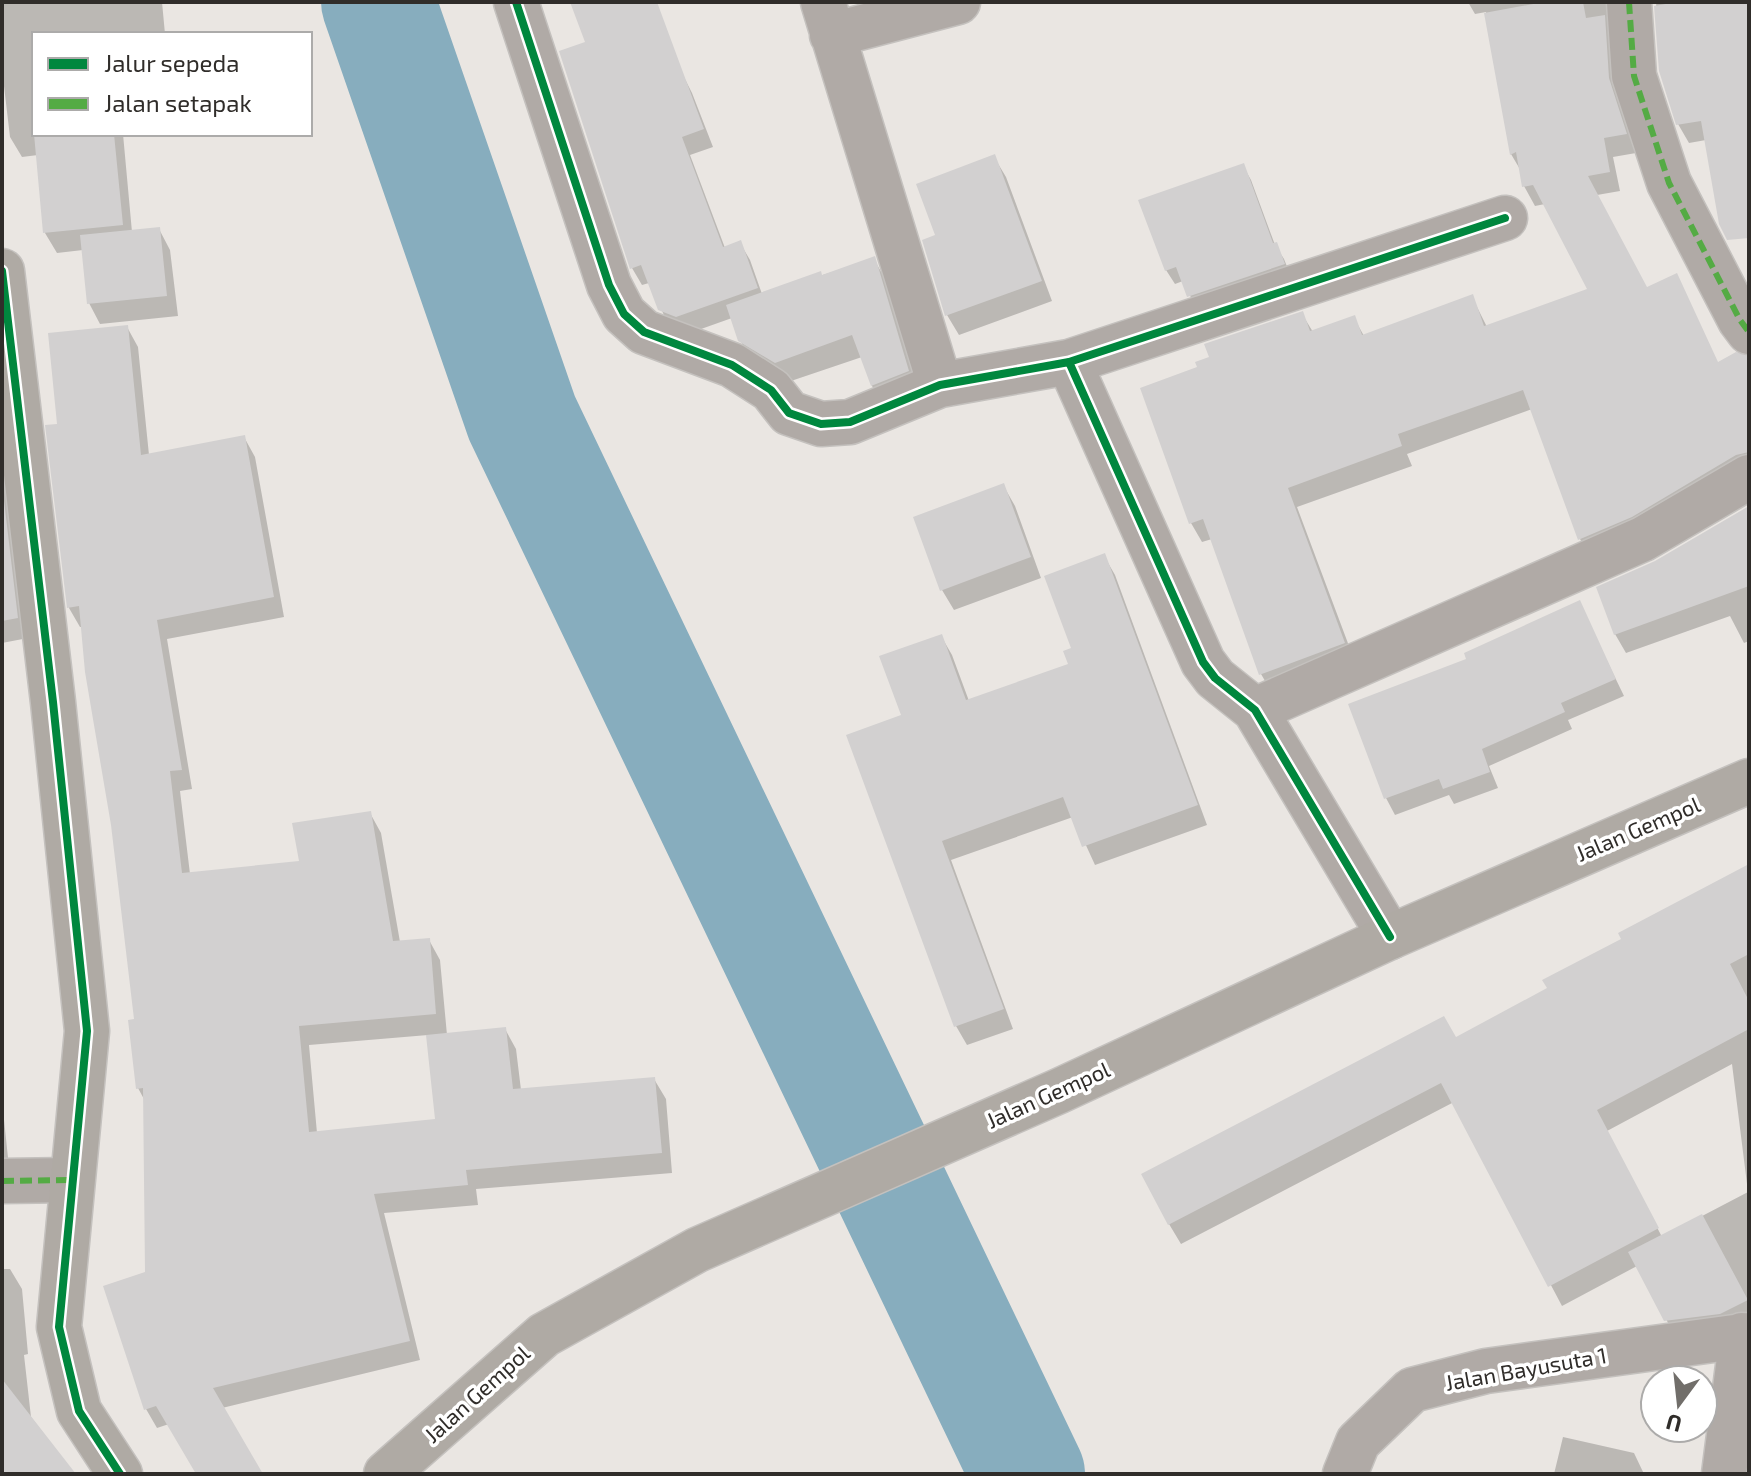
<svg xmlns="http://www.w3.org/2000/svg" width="1751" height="1476" font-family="'Exo 2',sans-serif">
  <rect width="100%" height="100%" fill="#eae6e2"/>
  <!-- shadow -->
  <path fill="#0003" fill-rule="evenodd" d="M2 2H162L165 34H34V134H123L132 232 159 229 170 250 178 316 100 324 89 303 83 250 57 253 45 233 38 155 22 157 10 137 2 69Z
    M572 2H646L692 93 713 147 690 155 725 248 740 243 750 260 762 294 874 259 885 279 920 391 884 406 872 386 862 357 788 382 752 361 740 340 732 318 687 334 670 328 649 283 642 285 632 268 587 43Z
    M1468 2H1624L1619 99 1636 153 1613 157 1620 191 1597 195 1647 289 1719 364 1749 365V474L1591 558 1580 539 1532 409 1407 454 1412 466 1297 507 1355 662 1272 693 1261 674 1212 539 1202 542 1191 523 1199 368 1302 314 1313 332 1354 318 1364 336 1472 297 1487 327 1590 290 1545 204 1535 206 1524 186 1521 171 1511 154 1486 12 1475 14Z
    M1656 2H1749V205L1706 140 1689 143 1678 124 1661 71Z
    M994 157 1006 177 1052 301 959 335 947 315 938 236Z
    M1243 166 1251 180 1275 245 1284 259 1292 279 1197 310 1183 281 1175 284 1166 270Z
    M127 327 138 347 149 455 244 437 255 457 284 617 167 639 192 789 180 791 190 874 301 862 370 813 381 833 400 942 429 940 440 960 447 1035 505 1029 516 1049 521 1090 654 1079 666 1099 672 1173 476 1189 478 1205 384 1213 420 1360 222 1408 261 1474H198L169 1424 157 1428 146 1409 145 1101 138 1088 136 1021 113 825 83 627H80L69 608 51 452ZM428 1035 437 1121 317 1133 309 1045Z
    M2 465 9 478 28 638 2 643Z
    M1003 485 1015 506 1041 578 954 610 942 590Z
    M1749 508V641L1744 643 1730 616 1626 653 1615 634 1656 562Z
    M1104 556 1115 575 1207 825 1095 865 1073 817 951 860 1013 1029 967 1045 956 1026 903 717 941 636 952 655 969 701 1070 665Z
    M1579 603 1624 696 1568 720 1572 729 1489 766 1498 788 1454 804 1449 795 1395 815 1386 798 1351 705 1469 660Z
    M1749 867V1325L1678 1341 1637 1266 1562 1306 1454 1102 1181 1244 1169 1224 1455 1039 1549 989 1624 940ZM1732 1064 1748 1192 1662 1237 1607 1131Z
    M2 1100 10 1177 2 1179Z
    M2 1269H10L22 1289 28 1354 24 1355 31 1417 74 1474H2Z
    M1563 1437 1634 1453 1644 1474H1554Z"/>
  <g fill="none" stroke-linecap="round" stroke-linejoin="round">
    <!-- river -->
    <path stroke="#87adbe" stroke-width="114" d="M378 2 522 418 1028 1474"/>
  </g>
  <!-- building -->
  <path fill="#d2d0d0" d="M570 2H657L704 129 682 137 723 247 741 240 758 288 676 317 658 310 641 265 630 269 559 51 585 42Z
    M1544 2H1583L1586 18 1605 15 1609 78 1627 134 1604 138 1610 172 1588 176 1647 287 1677 273 1718 362 1736 352 1749 356V452L1736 455 1632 517 1578 540 1523 390 1398 434 1402 446 1288 488 1345 643 1259 675 1203 519 1189 524 1140 388 1197 367 1195 362 1209 357 1204 344 1303 311 1310 331 1355 315 1362 335 1473 294 1484 326 1587 289 1533 185 1522 187 1516 152 1510 155 1484 13Z
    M1677 2H1749V238L1727 240 1719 224 1701 121 1676 125 1659 71 1654 6Z
    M34 134H114L123 225 43 233Z
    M995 154 1042 281 945 316 922 240 935 235 916 184Z
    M1244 163 1273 243 1277 242 1285 264 1187 297 1176 267 1165 271 1138 200Z
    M160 227 167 296 87 304 80 235Z
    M875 256 909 371 871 386 852 335 775 363 738 341 726 305 821 271 822 275Z
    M128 325 141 455 245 435 274 597 157 620 182 770 170 771 182 873 299 861 292 823 371 811 393 941 430 938 436 1014 299 1026 309 1132 435 1119 426 1035 506 1027 513 1089 655 1077 662 1153 466 1170 468 1185 374 1194 410 1341 213 1388 263 1474H196L156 1406 144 1410 103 1286 145 1272 143 1088 136 1089 128 1020 134 1019 111 825 85 672 79 606 67 608 45 425 57 424 48 333Z
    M1004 483 1031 557 940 591 913 517Z
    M2 484 18 618 2 621Z
    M1749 506V586L1614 635 1596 587 1655 561Z
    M1105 553 1198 805 1082 847 1063 797 942 841 1004 1009 954 1027 846 735 901 715 879 656 942 634 966 700 1068 664 1063 651 1071 648 1044 576Z
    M1580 600 1616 679 1561 703 1565 712 1482 749 1490 772 1443 789 1439 779 1384 799 1348 704 1466 659 1464 653Z
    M1749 864V954L1730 964 1749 1001V1029L1597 1110 1659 1228 1548 1287 1441 1083 1168 1225 1141 1174 1444 1016 1456 1037 1547 988 1542 980 1621 939 1618 933Z
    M1702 1214 1748 1300 1720 1314 1664 1321 1628 1252Z
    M2 1379 76 1474H2Z"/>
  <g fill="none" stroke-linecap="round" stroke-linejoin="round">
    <!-- street casing -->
    <g stroke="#c4c1be" stroke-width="47">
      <path id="street" d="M516 2 609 285 624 314 644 332 732 365 771 390 789 413 821 424 850 422 940 385 1069 362 1505 218
        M823 2 940 385
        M1629 2 1634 76 1669 183 1740 320 1749 332
        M832 35 958 2
        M1069 362 1203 662 1215 678 1255 710 1390 937
        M1255 710 1643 539 1749 477
        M2 1181 72 1180
        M1345 1474 1358 1442 1412 1390 1486 1371 1749 1335
        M1724 1474 1742 1335"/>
    </g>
    <!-- secondary casing -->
    <g stroke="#c4c1be" stroke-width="47">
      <path id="secondary" d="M2 271 53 702 87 1031 59 1327 79 1411 120 1474
        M386 1474 544 1335 697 1250 1059 1091 1390 937 1749 781"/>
    </g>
    <!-- street -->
    <use href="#street" stroke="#b0aaa6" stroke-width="44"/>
    <!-- secondary -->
    <use href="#secondary" stroke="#afaaa4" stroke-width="44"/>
    <!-- quiet -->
    <path stroke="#54ab44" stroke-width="6" stroke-dasharray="12 6" stroke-linecap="butt" d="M1629 2 1634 76 1669 183 1740 320 1749 332
      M2 1181 72 1180"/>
    <!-- cycleway casing -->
    <g stroke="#fff" stroke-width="13">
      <path id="cycleway" d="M516 2 609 285 624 314 644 332 732 365 771 390 789 413 821 424 850 422 940 385 1069 362 1505 218
        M2 271 53 702 87 1031 59 1327 79 1411 120 1474
        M1069 362 1203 662 1215 678 1255 710 1390 937"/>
    </g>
    <!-- cycleway -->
    <use href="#cycleway" stroke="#00873e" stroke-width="8"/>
  </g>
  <g text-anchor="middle" stroke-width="7" stroke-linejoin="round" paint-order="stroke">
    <!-- street labels -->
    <g font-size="22" fill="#302d2a" stroke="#fff">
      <text transform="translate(1638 829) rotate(-23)" y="8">Jalan Gempol</text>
      <text transform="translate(1048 1095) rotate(-24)" y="8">Jalan Gempol</text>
      <text transform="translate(1526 1369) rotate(-10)" y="8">Jalan Bayusuta 1</text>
      <text transform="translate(477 1394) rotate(-42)" y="8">Jalan Gempol</text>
    </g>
  </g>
  <!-- border -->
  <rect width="1751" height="1476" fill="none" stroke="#302d2a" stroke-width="8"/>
  <!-- legend -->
  <rect x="32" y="32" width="280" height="104" fill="#ffffff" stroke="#acabaa" stroke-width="2"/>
  <rect x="48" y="58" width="40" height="12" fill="#00873e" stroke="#acabaa" stroke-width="2"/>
  <text x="104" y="72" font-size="24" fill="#302d2a">Jalur sepeda</text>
  <rect x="48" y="98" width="40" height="12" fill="#54ab44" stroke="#acabaa" stroke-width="2"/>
  <text x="104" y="112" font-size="24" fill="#302d2a">Jalan setapak</text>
  <!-- north arrow -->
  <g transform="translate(1679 1404) rotate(195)"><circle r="38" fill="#ffffff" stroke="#acabaa" stroke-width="2"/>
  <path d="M0-6L14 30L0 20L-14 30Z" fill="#716e6a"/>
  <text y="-12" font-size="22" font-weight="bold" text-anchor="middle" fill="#302d2a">U</text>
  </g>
</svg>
